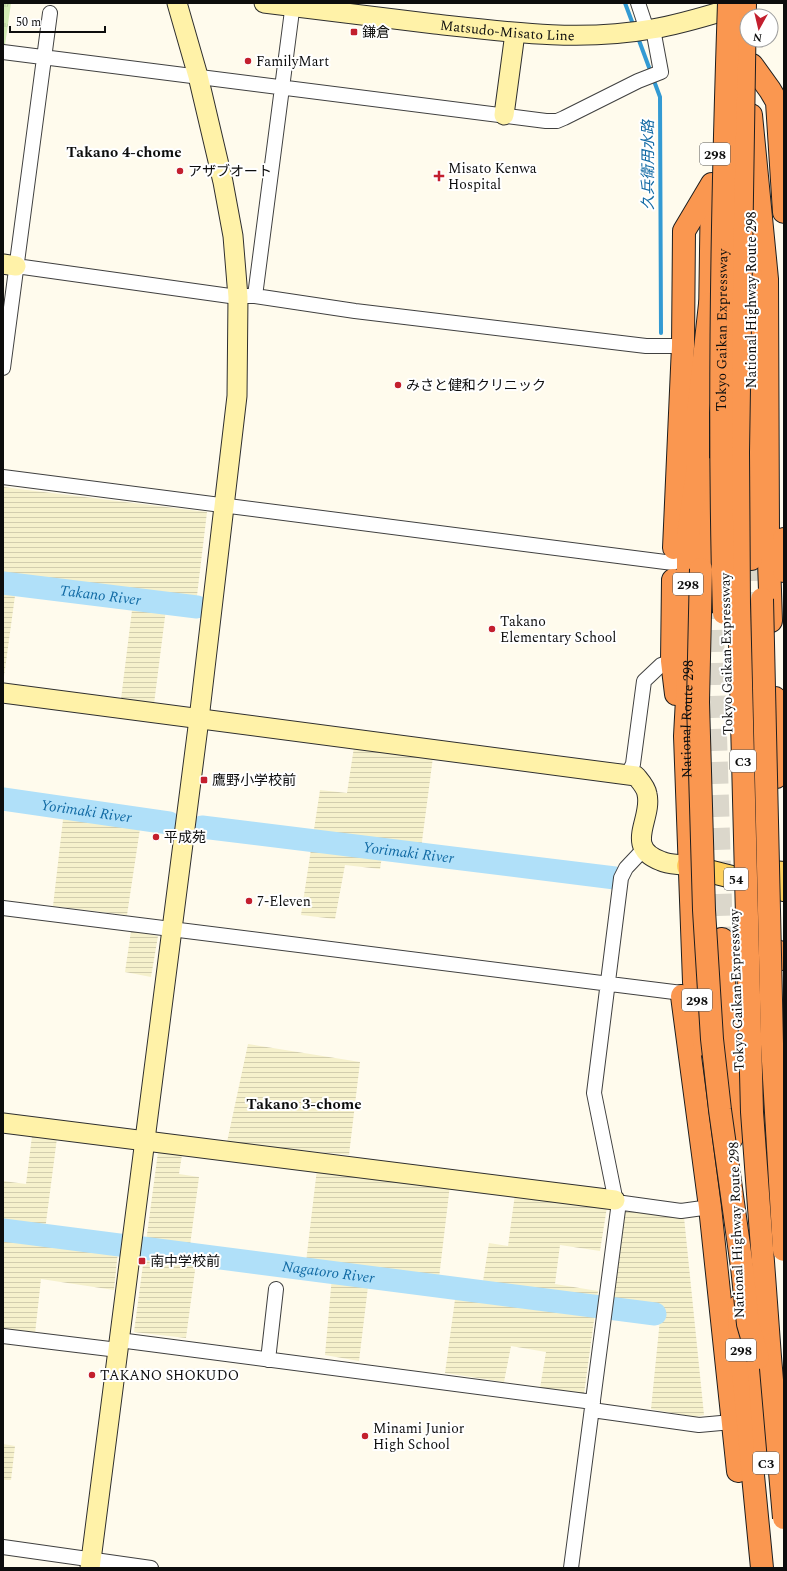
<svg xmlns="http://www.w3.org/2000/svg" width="787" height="1571" font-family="Spectral,'Noto Sans JP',serif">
  <defs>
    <pattern id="farmland-rules" width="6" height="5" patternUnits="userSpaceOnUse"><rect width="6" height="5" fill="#f6f1cc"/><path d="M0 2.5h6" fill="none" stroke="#d2cdae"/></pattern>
    <pattern id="park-tufts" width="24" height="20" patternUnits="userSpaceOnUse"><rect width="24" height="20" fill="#d3ebb5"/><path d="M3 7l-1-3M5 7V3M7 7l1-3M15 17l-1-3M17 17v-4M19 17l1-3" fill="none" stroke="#b4c89a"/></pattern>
  </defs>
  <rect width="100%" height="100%" fill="#fffbed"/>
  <!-- farmland -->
  <path fill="url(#farmland-rules)" d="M3 487 207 512 196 604 167 601 154 704 121 699 134 594 17 581 3 684Z
    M354 747 433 757 421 849 384 844 380 869 345 865 335 919 301 915 320 790 347 793Z
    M64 811 141 822 127 915 53 906Z
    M131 931 158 936 151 977 125 972Z
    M248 1044 360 1062 349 1155 227 1142Z
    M32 1136 57 1138 44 1238 118 1251 114 1290 41 1279 35 1334 3 1329V1181L26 1184Z
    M158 1152 182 1155 179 1174 199 1177 188 1261 196 1263 186 1338 134 1332Z
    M317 1169 450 1185 439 1278 370 1270 359 1361 325 1355 333 1265 306 1262Z
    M515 1194 607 1207 600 1251 560 1245 555 1284 598 1291 584 1394 540 1388 546 1352 511 1346 504 1382 445 1373 456 1292 481 1294 489 1243 508 1246Z
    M623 1211 684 1217 704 1415 694 1417 651 1409 661 1309 610 1301Z
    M3 1444 15 1446 11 1480H3Z"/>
  <!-- park -->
  <path fill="url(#park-tufts)" d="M3 3H11L5 45 3 44Z"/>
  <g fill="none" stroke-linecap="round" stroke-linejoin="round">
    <!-- stream -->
    <path stroke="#339ad3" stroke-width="4" d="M625 3 634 27
      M637 35 660 97 661 333"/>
    <!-- river -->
    <g stroke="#b0e0f9" stroke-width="23">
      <path id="s1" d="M3 583 197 607"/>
      <path id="s2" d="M3 799 169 823"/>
      <path id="s3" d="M202 827 615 878"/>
      <path id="s4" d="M3 1230 655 1314"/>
    </g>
    <!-- highway-tunnel -->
    <path stroke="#dbd7cb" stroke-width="22" stroke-dasharray="22 11" stroke-linecap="butt" d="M751 559 752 626
      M711 564 722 939
      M754 725 756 856"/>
    <!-- street casing -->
    <g stroke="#404040" stroke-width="16">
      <path id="street" d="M638 3 647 30
        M3 52 546 121H557L564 118 638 81 661 72 653 29
        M16 266 230 296H255L355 311 646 346H683
        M255 296 293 3
        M3 368 50 13
        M3 477 673 563
        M628 774 633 764 644 681 661 665 672 661
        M643 850 626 868 621 878 594 1093 616 1202 681 1211 710 1207
        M3 908 682 993
        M3 1336 118 1350
        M119 1340 593 1402
        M268 1360 276 1289
        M592 1410 699 1425 732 1422
        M3 1547 151 1568
        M571 1568 619 1202"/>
    </g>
    <!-- secondary casing -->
    <g stroke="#2f2f2f" stroke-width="21">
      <g id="secondary">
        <path id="s5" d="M264 3C321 10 378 17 435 24 507 32 581 42 652 29 683 24 713 14 743 5"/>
        <path d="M504 115 515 33"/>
        <path d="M3 264 16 266"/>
        <path d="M3 693 636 776C640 781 646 787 647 794 653 819 623 847 661 861 669 865 680 864 688 866"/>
        <path d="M3 1123 615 1200"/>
        <path d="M90 1568 199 719 237 396 238 297 233 236 223 182 198 76 177 3"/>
      </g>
    </g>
    <!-- primary casing -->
    <g stroke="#1e1e1e" stroke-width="24">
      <path id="primary" d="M688 866 784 890
        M749 870 784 873"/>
    </g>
    <!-- highway casing -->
    <g stroke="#1e1e1e" stroke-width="24">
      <g id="highway">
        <path d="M752 65 770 90 777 102 784 212"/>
        <path d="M751 115 767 279 768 531 771 621"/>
        <path d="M710 318 712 185"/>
        <path d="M708 469 710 559"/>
        <path d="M784 539V571"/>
        <path d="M674 548 683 346 684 231 712 184"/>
        <path d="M751 559V275"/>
        <path d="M673 580 672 661 676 694"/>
        <path d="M775 698 776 777"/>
        <path d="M722 939 732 1138"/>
        <path d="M777 951 784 959"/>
        <path d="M682 996 710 1207 738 1471"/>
        <path id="s6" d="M705 1045 694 982 685 736 688 680V535L698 466V412L710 304"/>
        <path d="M763 1127 783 1043 781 1011"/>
        <path d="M739 1306 741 1352 762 1568"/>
        <path d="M758 1358 765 1451"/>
      </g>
    </g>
    <!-- street -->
    <use href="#street" stroke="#fff" stroke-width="14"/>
    <!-- secondary -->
    <use href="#secondary" stroke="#fff2a8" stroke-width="19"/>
    <!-- primary -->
    <use href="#primary" stroke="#fed15e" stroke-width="22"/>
    <!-- highway -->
    <use href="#highway" stroke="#fa9750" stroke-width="22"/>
    <!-- highway-bridge casing -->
    <g stroke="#1e1e1e" stroke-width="24" stroke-linecap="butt">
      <g id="highway-bridge">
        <path d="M745 3 738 452 739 604 752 1112 770 1357 784 1518"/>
        <path d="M701 569 698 702 704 910 712 1039 720 1110 742 1267 748 1324 758 1358"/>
        <path d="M762 599 772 1044 784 1250"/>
        <path id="s7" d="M724 613C718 410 722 206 729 3"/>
      </g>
    </g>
    <!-- highway-bridge -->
    <use href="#highway-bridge" stroke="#fa9750" stroke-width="22"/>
  </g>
  <!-- markers -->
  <g fill="#c31f2e" stroke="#fff" stroke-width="1.5">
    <rect x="350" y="28" width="8" height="8" rx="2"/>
    <circle cx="248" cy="61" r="4"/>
    <circle cx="180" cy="171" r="4"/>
    <path d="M437 170h4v4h4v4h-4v4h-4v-4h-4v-4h4z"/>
    <circle cx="398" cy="385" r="4"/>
    <circle cx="492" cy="629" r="4"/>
    <rect x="200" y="776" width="8" height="8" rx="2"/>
    <circle cx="156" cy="837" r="4"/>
    <circle cx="249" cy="901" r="4"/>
    <rect x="138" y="1257" width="8" height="8" rx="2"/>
    <circle cx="92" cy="1375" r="4"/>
    <circle cx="365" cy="1436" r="4"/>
  </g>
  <g text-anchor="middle" stroke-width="4" stroke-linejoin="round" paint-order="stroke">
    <!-- shield labels -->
    <g fill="#fff" stroke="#565656" stroke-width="1">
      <rect x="700" y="143" width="30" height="22" rx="3"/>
      <rect x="673" y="573" width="30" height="22" rx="3"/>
      <rect x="730" y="750" width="26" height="22" rx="3"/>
      <rect x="724" y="868" width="24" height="22" rx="3"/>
      <rect x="682" y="989" width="30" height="22" rx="3"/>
      <rect x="726" y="1339" width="30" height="22" rx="3"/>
      <rect x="753" y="1452" width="26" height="22" rx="3"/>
    </g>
    <g font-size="13" font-weight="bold" fill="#0d0d0d">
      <text x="715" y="159">298</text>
      <text x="688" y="589">298</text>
      <text x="743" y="766">C3</text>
      <text x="736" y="884">54</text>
      <text x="697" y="1005">298</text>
      <text x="741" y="1355">298</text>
      <text x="766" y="1468">C3</text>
    </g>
    <!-- street labels -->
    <g font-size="14" fill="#0d0d0d" stroke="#fff">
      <text dy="5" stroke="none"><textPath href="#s5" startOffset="245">Matsudo-Misato Line</textPath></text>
      <text transform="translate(751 300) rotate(-90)" y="5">National Highway Route 298</text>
      <text dy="5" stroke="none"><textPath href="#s7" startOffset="283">Tokyo Gaikan Expressway</textPath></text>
      <text transform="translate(726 654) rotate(-91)" y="5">Tokyo Gaikan Expressway</text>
      <text dy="5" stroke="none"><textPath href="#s6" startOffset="327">National Route 298</textPath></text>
      <text transform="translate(736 990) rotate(-92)" y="5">Tokyo Gaikan Expressway</text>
      <text transform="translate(736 1230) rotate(-92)" y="5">National Highway Route 298</text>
    </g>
    <!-- poi labels -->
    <g font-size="14" fill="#0d0d0d" stroke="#fff" text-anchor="start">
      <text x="362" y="37">鎌倉</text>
      <text x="256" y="66">FamilyMart</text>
      <text x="448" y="173">Misato Kenwa<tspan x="448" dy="16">Hospital</tspan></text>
      <text x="188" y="176">アザブオート</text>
      <text x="406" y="390">みさと健和クリニック</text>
      <text x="500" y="626">Takano<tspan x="500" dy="16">Elementary School</tspan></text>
      <text x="212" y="785">鷹野小学校前</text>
      <text x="164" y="842">平成苑</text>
      <text x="257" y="906">7-Eleven</text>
      <text x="150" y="1266">南中学校前</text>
      <text x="100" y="1380">TAKANO SHOKUDO</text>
      <text x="373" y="1433">Minami Junior<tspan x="373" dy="16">High School</tspan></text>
    </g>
    <!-- neighbourhood labels -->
    <g font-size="15" font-weight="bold" fill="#0d0d0d" stroke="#fff">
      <text x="124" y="157">Takano 4-chome</text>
      <text x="304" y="1109">Takano 3-chome</text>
    </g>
    <!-- water labels -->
    <g font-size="15" font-style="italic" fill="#116aa4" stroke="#fff">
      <text transform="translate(648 165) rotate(-90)" y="5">久兵衛用水路</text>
      <text dy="5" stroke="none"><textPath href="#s1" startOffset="98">Takano River</textPath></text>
      <text dy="5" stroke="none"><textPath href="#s2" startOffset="84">Yorimaki River</textPath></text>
      <text dy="5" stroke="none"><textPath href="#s3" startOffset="208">Yorimaki River</textPath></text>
      <text dy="5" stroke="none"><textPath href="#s4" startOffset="328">Nagatoro River</textPath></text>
    </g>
  </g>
  <!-- border -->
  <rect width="787" height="1571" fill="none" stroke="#0d0d0d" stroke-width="8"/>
  <!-- north arrow -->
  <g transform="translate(759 28) rotate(188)"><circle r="19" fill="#ffffff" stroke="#9e9e9e"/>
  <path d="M0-3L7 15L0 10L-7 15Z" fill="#c31f2e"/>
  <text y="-6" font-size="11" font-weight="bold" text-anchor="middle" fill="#0d0d0d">N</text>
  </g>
  <!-- scale -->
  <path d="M10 26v6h95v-6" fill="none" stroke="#0d0d0d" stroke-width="2"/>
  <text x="16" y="26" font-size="12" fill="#0d0d0d" stroke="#ffffff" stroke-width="3" paint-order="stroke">50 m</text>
</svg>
